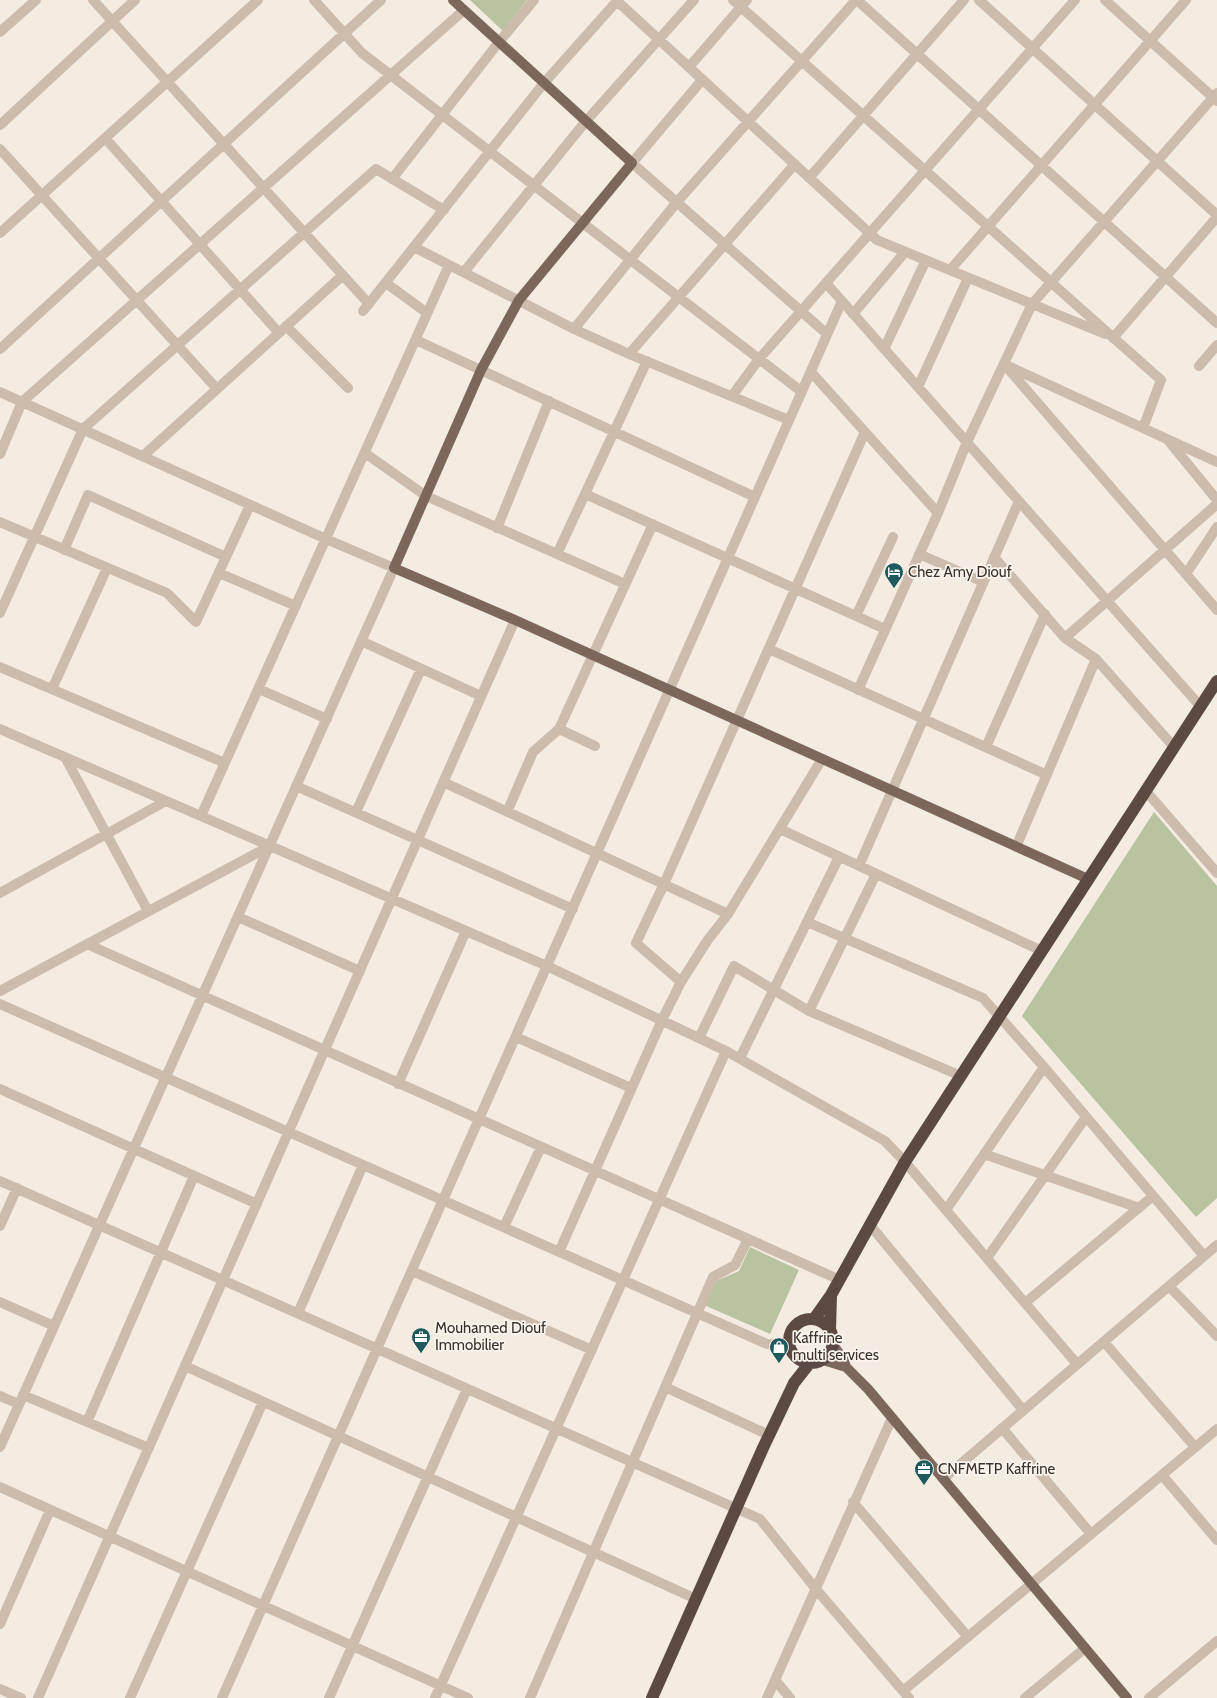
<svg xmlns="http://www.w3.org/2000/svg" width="1217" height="1698" font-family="Cabin,sans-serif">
  <rect width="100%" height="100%" fill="#f4ebe1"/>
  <!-- green -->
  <path fill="#b8c4a0" d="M470 0H527L503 31Z
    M1154 812 1217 886V1198L1196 1217 1022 1016Z
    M750 1247 799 1270 770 1334 704 1305 716 1281 739 1271Z"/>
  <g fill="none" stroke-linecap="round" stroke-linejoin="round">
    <!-- minor -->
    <path stroke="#cdbbac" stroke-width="10" d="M93 0 369 304
      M314 0 362 53 802 392
      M733 0 1161 380 1143 428
      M857 0 1217 323
      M979 0 1217 215
      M1105 0 1217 101
      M617 1 877 240 1105 334
      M0 32 36 0
      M689 67 747 0
      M702 80 632 163 827 334
      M0 125 135 0
      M105 138 279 333
      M0 149 217 389
      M809 178 964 0
      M392 179 499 42 534 0
      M0 233 258 0
      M414 247 574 329 629 354 789 420
      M950 270 1186 0
      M464 272 586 121 694 0
      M386 283 427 313
      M826 283 1201 707
      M363 311 544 83 618 0
      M853 314 905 252
      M286 326 348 388
      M574 329 677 202 856 0
      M1113 338 1217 217
      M416 340 755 497
      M0 349 381 0
      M884 349 926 260
      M629 354 795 164
      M1004 364 1217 610
      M1008 366 1217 462
      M1199 366 1217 345
      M811 372 938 513
      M918 387 968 278
      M0 392 326 539 394 568 0 1447
      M732 396 759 359 1075 0
      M1168 440 1217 500
      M365 453 426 496 625 584
      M0 454 22 402 464 10
      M143 456 343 275
      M585 494 885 629
      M0 522 167 593 196 622 250 505
      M497 528 549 401
      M64 550 88 495 226 557
      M557 554 647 361
      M919 554 983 582
      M994 557 1065 638 1096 659 1174 747
      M219 573 296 606
      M1186 574 1217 527
      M0 613 83 429 376 169 444 210
      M856 616 893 537
      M1065 638 1217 504
      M361 641 481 696
      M769 649 1047 775
      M0 667 225 763
      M52 689 107 568
      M259 689 327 719
      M858 690 938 513 967 442 1032 304 1217 93
      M0 729 547 966 726 1051 885 1141 905 1162 1077 1364
      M559 729 595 746
      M986 747 1045 614
      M65 757 148 911
      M443 782 728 914
      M296 786 573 909
      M1145 790 1217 873
      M356 812 421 669
      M507 812 533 752 559 729 653 524
      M201 816 449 265
      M780 829 1042 951
      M1016 847 1096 659
      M859 866 1019 501
      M0 893 166 801
      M238 917 360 971
      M807 922 983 998 1044 1067 1204 1256
      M87 944 840 1280
      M681 982 636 943 664 884 865 432
      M0 991 270 846
      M0 1004 767 1344 789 1346
      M809 1011 876 874
      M516 1037 631 1088
      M699 1038 734 966 809 1011 961 1076
      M740 1058 839 857
      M398 1084 466 931
      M0 1089 257 1204
      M984 1154 1139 1208
      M0 1181 760 1519 815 1588 909 1698
      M946 1210 1044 1067
      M870 1225 1023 1410
      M0 1226 17 1188
      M504 1227 541 1147
      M559 1252 662 1020 681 982 707 941 728 914 822 759
      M987 1258 1086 1117
      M412 1271 592 1350
      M1169 1286 1217 1336
      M0 1302 54 1326
      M1025 1303 1153 1196
      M298 1313 363 1165
      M1104 1342 1195 1447
      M185 1366 696 1599
      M665 1387 769 1435
      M23 1395 149 1448
      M0 1396 19 1404
      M87 1422 194 1176
      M1002 1428 1091 1534
      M1162 1475 1217 1540
      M943 1479 1217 1245
      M0 1487 468 1698
      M853 1502 968 1637
      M0 1624 50 1510
      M775 1680 790 1698
      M0 1689 21 1698
      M903 1691 1217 1429
      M38 1698 515 620
      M130 1698 263 1402
      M222 1698 842 301
      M329 1698 467 1389
      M435 1698 726 1051
      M530 1698 713 1277 735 1265 748 1239
      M767 1698 892 1418
      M1025 1698 1085 1648
      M1149 1698 1217 1641"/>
    <!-- major -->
    <path stroke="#7d675c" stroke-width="10" d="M453 0 632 163 519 300 481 370 394 568 515 620 1088 879
      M833 1345 844 1360 846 1367 868 1389 1127 1698
      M823 1360 846 1367"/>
    <!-- highway -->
    <path stroke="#5c4a42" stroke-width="12" d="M789 1341a22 22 0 1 1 44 0a22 22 0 1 1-44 0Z
      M814 1319 831 1295 905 1162 1217 681
      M830 1330 831 1295
      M652 1698 763 1448 794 1383 809 1364"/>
  </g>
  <!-- icons -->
  <defs>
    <g id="hotel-pin" transform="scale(1)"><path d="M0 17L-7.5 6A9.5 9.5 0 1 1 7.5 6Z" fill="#1f5a5e" stroke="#fbf5ee"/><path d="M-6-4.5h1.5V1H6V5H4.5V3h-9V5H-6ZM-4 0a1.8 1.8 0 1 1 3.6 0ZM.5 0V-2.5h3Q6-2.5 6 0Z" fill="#fff"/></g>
    <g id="office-pin" transform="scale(1)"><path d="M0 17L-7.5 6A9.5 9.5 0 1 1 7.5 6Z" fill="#1f5a5e" stroke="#fbf5ee"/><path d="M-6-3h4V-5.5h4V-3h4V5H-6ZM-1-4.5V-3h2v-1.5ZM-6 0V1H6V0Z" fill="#fff"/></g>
    <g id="shop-pin" transform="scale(1)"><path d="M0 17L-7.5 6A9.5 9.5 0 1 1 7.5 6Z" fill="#1f5a5e" stroke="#fbf5ee"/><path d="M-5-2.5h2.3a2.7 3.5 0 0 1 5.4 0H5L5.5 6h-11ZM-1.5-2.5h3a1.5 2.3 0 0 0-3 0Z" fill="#fff"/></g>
  </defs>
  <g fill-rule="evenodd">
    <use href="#hotel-pin" x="894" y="572"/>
    <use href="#office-pin" x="421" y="1337"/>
    <use href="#shop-pin" x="779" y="1347"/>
    <use href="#office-pin" x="924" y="1469"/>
  </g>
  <g text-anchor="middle" stroke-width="3.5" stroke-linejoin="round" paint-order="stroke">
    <!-- poi labels -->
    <g font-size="15" fill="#3b302b" stroke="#fbf5ee" text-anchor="start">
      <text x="908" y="577">Chez Amy Diouf</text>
      <text x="435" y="1333">Mouhamed Diouf<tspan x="435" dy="17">Immobilier</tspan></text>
      <text x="793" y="1343">Kaffrine<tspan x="793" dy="17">multi services</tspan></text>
      <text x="938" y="1474">CNFMETP Kaffrine</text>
    </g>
  </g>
</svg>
